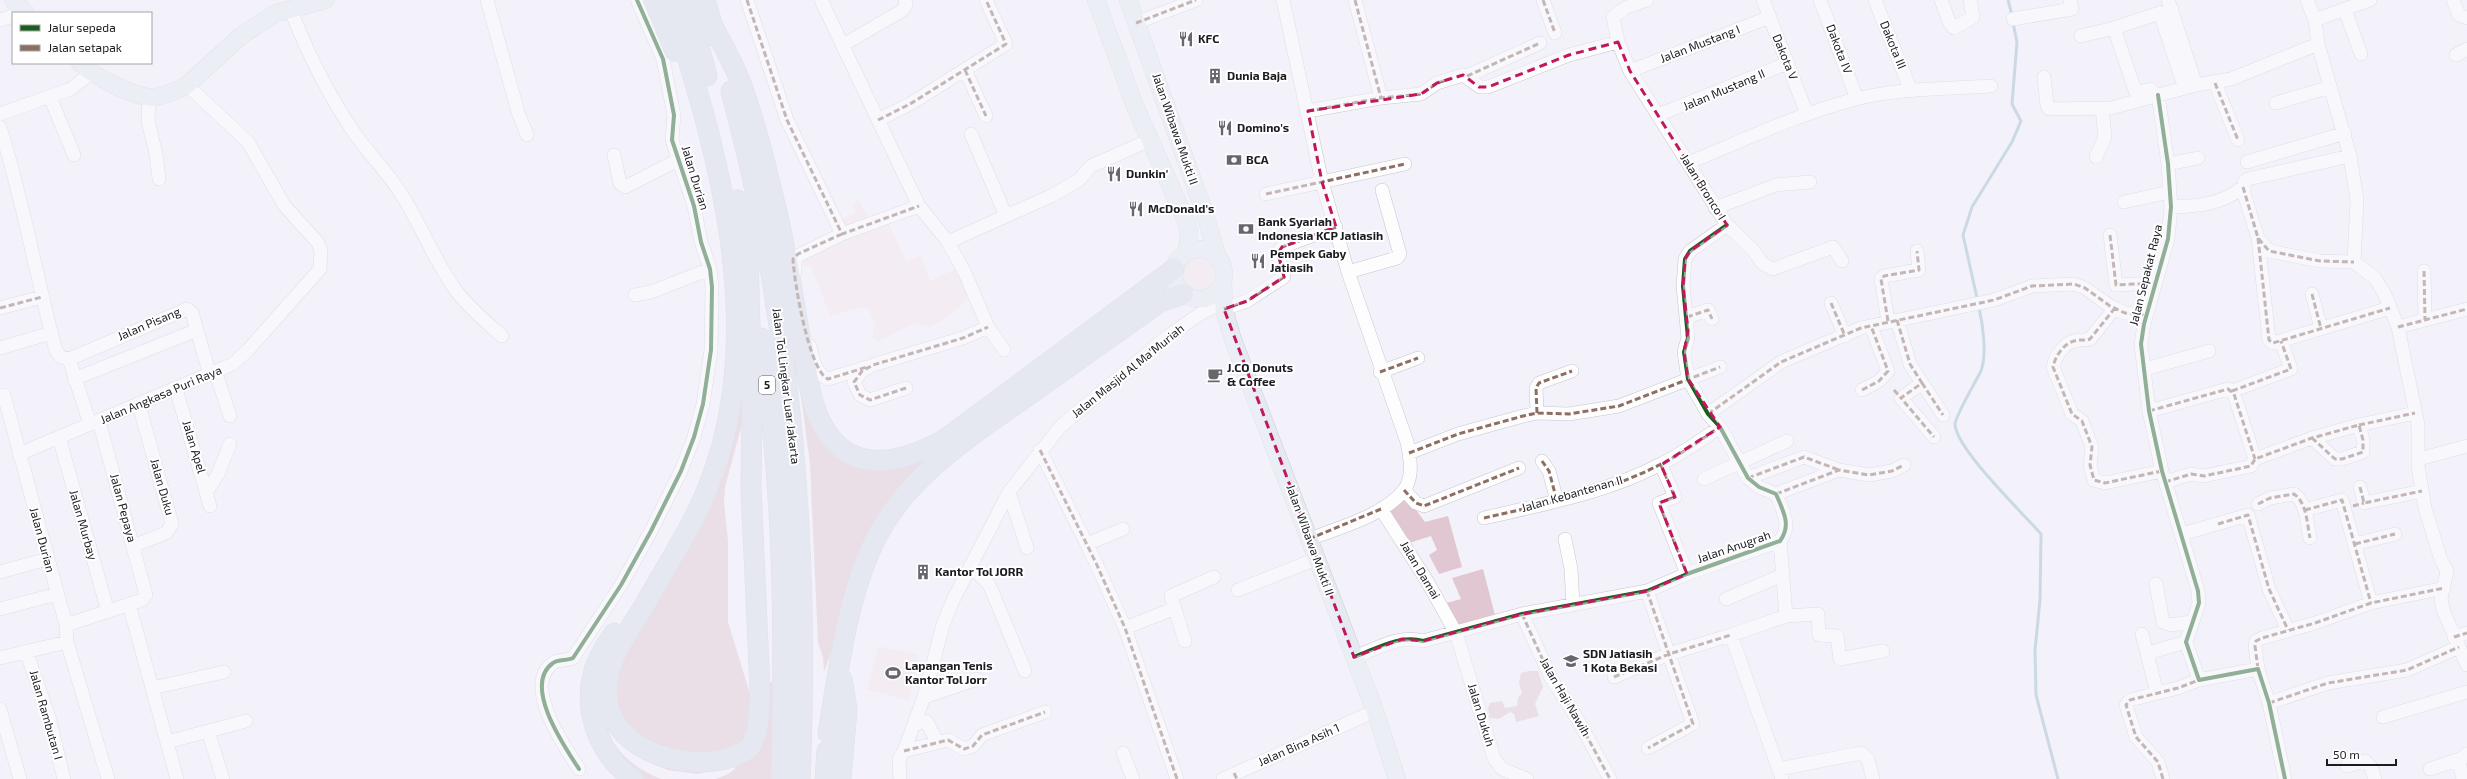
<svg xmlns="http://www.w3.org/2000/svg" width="2467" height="779" font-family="'Exo 2',sans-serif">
  <rect width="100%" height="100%" fill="#f3f2fa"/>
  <!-- green -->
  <path fill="#f6e4ec" d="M858 199 872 224 886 218 906 261 921 255 930 281 957 268 969 299 943 320 930 327 912 324 878 342 873 337 874 322 868 308H858L830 316 811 266 800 267 795 251 847 236 839 221 856 213 853 205Z
    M1182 274a16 16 0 1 1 32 0a16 16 0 1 1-32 0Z
    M878 646 919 655 909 700 867 690Z"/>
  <!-- forest -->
  <path fill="#e0c7d1" d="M798 373 841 454 944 446 920 470 834 645 824 672 823 657 818 643 810 464Z
    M738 381 747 406 725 487 724 502 728 541V622L751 697 749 733 728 763 710 771 698 774 668 770 653 764 633 748 610 694 612 677 670 571Z
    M1405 495 1425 522 1448 516 1462 567 1439 574 1429 555 1437 550 1431 536 1409 543 1386 510Z
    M1483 569 1495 615 1457 630 1443 604 1461 599 1452 578Z
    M606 665C606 682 602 709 606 724 612 751 637 770 661 779H639L600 728Z
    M1529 671H1538L1543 687 1535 704 1539 716 1516 722 1514 714 1510 712 1499 719 1490 718 1488 709 1490 703 1502 701 1505 708 1517 706 1518 698 1522 693 1519 683 1521 673Z
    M766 682H775L771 779H716L730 773 746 758Z"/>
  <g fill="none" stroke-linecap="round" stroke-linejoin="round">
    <!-- stream -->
    <path stroke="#9cbbcc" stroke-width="3" d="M2008 0 2012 15
      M1977 298 1963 235 1972 207 2012 142 2021 121 2012 104 2017 42 2013 23
      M1979 308C1983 324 1987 355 1981 371 1976 381 1954 418 1955 425 1958 451 2021 511 2041 534L2040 600 2035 650 2036 695 2058 779"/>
    <!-- minor casing -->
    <g stroke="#c7c6cc" stroke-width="14">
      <path id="minor" d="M487 0 518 112 527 135
        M747 0 787 120 842 234 919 206
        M821 0 919 206 948 242 965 273 988 327 1004 350
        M1283 0 1322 182 1348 272 1407 442C1410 457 1414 477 1404 490 1384 516 1338 528 1309 539
        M1355 0 1381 98
        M1543 0 1555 33
        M1647 0 1625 8 1613 17 1618 42 1630 71 1727 225 1753 250 1763 264 1773 269 1833 247 1842 261
        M1763 0 1807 114
        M1820 0 1857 99
        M1875 0 1911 91
        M1941 0 1950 24 1954 28 1973 17 1970 0
        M2168 0 2196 85
        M2307 0 2315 20 2318 44 2350 156 2357 200 2354 262
        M2453 0 2459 15 2467 18
        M290 8C307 52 329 96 355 134 369 154 387 172 400 192 421 224 434 261 457 292 470 309 486 322 502 336
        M2345 10 2361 54
        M2160 13 2182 80
        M2013 19 2072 9 2070 0
        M0 20 13 16
        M2315 20 2370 0
        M1136 23 1196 0
        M2114 28 2136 93 2151 89
        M2081 36 2114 28 2172 9
        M843 45 903 10 906 4 905 0
        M2456 55 2467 49
        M965 70 986 116
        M1630 71 1770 17
        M1467 76 1540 43
        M2044 77 2047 105 2049 109 2111 108 2196 85 2231 79 2318 44
        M2215 83 2238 140
        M2158 95 2168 164 2171 207 2168 239 2144 324 2141 344 2149 411 2162 471 2198 591 2199 603 2186 642 2199 680 2258 669 2269 703 2285 779
        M50 97 74 155
        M149 97 148 121 156 154 159 179
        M2276 103 2330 87
        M1308 111 1381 98 1421 94 1437 83 1463 75 1480 87H1488L1569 55 1618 42
        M0 114 71 89 91 73
        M1658 115 1788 63
        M878 120 910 104 1006 44 986 0
        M0 127C23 200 36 276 56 351L61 357 69 359
        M971 134 1006 216
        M614 155 620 183 625 187 678 160
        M2350 156 2248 179 2244 182V194L2258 238 2269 251 2320 261 2354 262 2375 278 2385 295 2398 327 2418 425V466L2425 508 2441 560 2447 571 2441 599 2443 610 2467 665
        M2096 157 2105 137 2102 109
        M2247 162 2345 133
        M1688 163C1744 140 1798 114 1856 99 1899 88 1947 89 1991 86
        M2168 164 2198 158
        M1266 194 1405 164
        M2124 202 2170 192
        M2171 207C2198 206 2221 205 2243 187
        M1715 208 1776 185 1810 182
        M2110 235 2116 285 2156 283
        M2258 238 2269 340 2273 343 2390 308
        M948 242 1051 196 1079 180 1091 166 1150 140
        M2424 271 2425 320
        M795 272V257L842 234
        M1348 272 1397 258 1400 254 1382 190
        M2312 294 2321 329
        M635 295 651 292 710 269
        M1831 303 1845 336
        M0 308 42 297
        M2115 308 2090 339C2085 341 2080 339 2074 341 2063 344 2055 357 2053 367L2072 414 2082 421 2092 447 2090 465 2094 480 2105 483 2162 471
        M1224 309 1247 301 1284 277 1278 253 1282 247 1336 227
        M1687 317 1708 310 1712 319
        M1897 320 1910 364 1922 383 1901 398 1934 437
        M1888 321 1881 279 1884 276 1919 270 1917 251
        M2398 327 2467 309
        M810 346C813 358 815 374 828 379L867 367
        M0 348 51 333
        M69 359 187 309 192 313 210 375
        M69 359 90 424
        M2145 369 2209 351
        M1380 372 1418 358
        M216 373 230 416
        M74 379 197 330
        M1922 383 1943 415
        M906 388 870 400 860 395 854 382 862 371 873 365 963 338 988 327
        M176 389 210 506
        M1862 390 1879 381 1888 371 1871 326
        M2232 391 2291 369 2281 341
        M4 395 66 625 67 642 108 779
        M2149 411 2228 389 2234 394 2255 459
        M1537 413 1536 388 1539 383 1572 371
        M1708 414 1781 362 1861 328 1994 300 2032 286 2074 284 2085 288 2110 306 2125 313 2146 315
        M2359 425 2415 413
        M59 437 108 612
        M1040 450 1096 563 1125 628 1177 779
        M1409 453 1458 434 1523 416 1537 413 1569 414 1619 406 1720 367
        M19 454 233 364 248 350 320 269 321 251 318 243 284 205 248 142 187 85
        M2419 459 2467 446
        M1542 461 1549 471 1557 501
        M1661 465 1675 497 1659 503 1687 574
        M1748 478 1804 457 1839 470
        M1704 479 1787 441
        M2165 482 2191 474 2204 476 2251 466 2255 459 2312 438 2359 425 2363 440V452L2342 459H2335L2312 438
        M2360 487 2364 503 2422 491
        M1404 490 1416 503 1424 506 1519 468
        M207 491 218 474 230 444
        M1009 492 1027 548
        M1776 494 1839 470 1869 475 1892 471 1904 465
        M2258 504 2270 498 2294 494C2307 503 2307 524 2310 538
        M1381 509 1427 581 1456 633 1494 758 1502 769 1527 779
        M2305 510 2342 500 2371 603
        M1484 518C1544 504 1606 493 1661 464 1682 454 1701 440 1720 427
        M2182 534 2248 515 2269 589 2288 630
        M1565 539 1571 569 1573 605
        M1780 541 1786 616 1731 635 1782 779
        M1087 544 1123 529
        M2355 544 2395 534
        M133 546 166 533 172 524 139 405
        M970 566 989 584 1025 671
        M0 572 47 559
        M2156 584 2163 622 2171 625 2191 622
        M1238 590 1316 559
        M1647 591 1693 724 1648 748
        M1726 599 1783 575
        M129 604 177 779
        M0 609 57 594
        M1522 614 1551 678 1577 718 1610 779
        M1786 616 1818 614 1819 635 1837 636 1840 659 1883 651
        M66 625 142 600 146 595 99 421
        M1125 628 1173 609
        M2142 634 2157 693
        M2454 637 2467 633
        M1185 641 1171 596 1214 577
        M26 651 49 717 64 779
        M2148 653 2186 642
        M1354 657C1376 649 1400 634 1423 641L1522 614 1647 591 1687 574 1780 541C1792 525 1783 511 1776 494L1759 487 1748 478 1720 427 1708 414 1688 379 1684 352 1688 338 1683 286 1685 259 1690 251 1727 225
        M0 658 67 642
        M2258 669 2255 646 2256 641 2262 638 2315 623 2371 603 2444 588
        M1614 677 1669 654 1731 635
        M152 688 224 672
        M924 697 977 679
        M2269 703 2328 683 2407 670 2459 647
        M0 709 20 779
        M2383 717 2467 692
        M915 725 923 721 927 722 937 742
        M208 731 223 779
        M167 742 246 721
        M904 751 948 740 964 749 973 746 982 735 1045 712
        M1123 753 1133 779
        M2347 766 2365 761 2371 767 2375 779
        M579 769C564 746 522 685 553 663 558 659 567 661 573 658L621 585 651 531 681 471 694 437 703 404 711 350 712 287 710 269 701 242 694 206 672 140 674 115 663 59 637 0
        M1779 769 1861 753 1868 759 1873 779
        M2430 769 2460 759
        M900 779 899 759 904 751 924 697 943 625 953 600 1009 492 1061 426 1168 336 1200 314 1223 302
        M1223 779 1375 711
        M2163 779 2158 762 2136 737 2126 705 2130 700 2178 688 2199 680
        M2463 779 2459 762 2466 754"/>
    </g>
    <!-- major casing -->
    <g stroke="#cecdd1" stroke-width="18">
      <path id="major" d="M13 0 26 13
        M1096 0 1135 106 1187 223 1189 232 1187 252
        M1128 0 1204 211 1218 259
        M80 63C94 76 136 99 155 97 166 95 178 90 187 85L242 35 276 13 326 0
        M1174 274a25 25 0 1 1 50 0a25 25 0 1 1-50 0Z
        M1223 281 1224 309 1233 340 1375 711 1397 779"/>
    </g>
    <!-- highway casing -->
    <g stroke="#cecdd1" stroke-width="21">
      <path id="highway" d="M653 0 674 51
        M669 0C721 159 775 348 699 508 683 541 663 572 645 604 629 631 605 661 607 694 609 759 712 779 750 747 760 730 759 709 760 689L751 488 752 400 748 254
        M686 0 707 76
        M705 0 716 37
        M712 24C721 43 733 62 740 81 757 126 768 174 779 221 788 262 794 305 802 346 808 377 810 412 831 438 861 475 909 459 944 440L1174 269
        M731 91C792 317 810 547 800 779
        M737 200 750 267
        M761 338C784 484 785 632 781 779
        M614 633C609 640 604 648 600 656 578 698 595 753 633 779
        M828 733C838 674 846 606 870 551 900 479 971 436 1032 393 1075 362 1118 332 1160 302L1183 294
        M825 779 827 751
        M841 779 847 709 842 679"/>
    </g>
    <!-- minor -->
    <use href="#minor" stroke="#fdfdfe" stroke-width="13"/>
    <!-- major -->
    <use href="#major" stroke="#e5e9f0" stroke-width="17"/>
    <!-- highway -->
    <use href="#highway" stroke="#d4dae6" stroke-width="20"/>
    <!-- quiet -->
    <path stroke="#8d6e63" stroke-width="3" stroke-dasharray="6 3" stroke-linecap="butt" d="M747 0 787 120 842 234 919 206
      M1355 0 1381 98
      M1543 0 1555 33
      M1136 23 1196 0
      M965 70 986 116
      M1467 76 1540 43
      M2215 83 2238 140
      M1308 111 1381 98 1421 94 1437 83 1455 77
      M878 120 910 104 1006 44 986 0
      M2243 187 2258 238 2269 251 2320 261 2354 262
      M1266 194 1405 164
      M842 234 798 254 793 259C794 281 809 371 828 379L867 367
      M2110 235 2116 285 2156 283
      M2258 238 2269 340 2273 343 2390 308
      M2424 271 2425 320
      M2312 294 2321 329
      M1831 303 1845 336
      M0 308 42 297
      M2115 308 2090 339C2085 341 2080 339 2074 341 2063 344 2055 357 2053 367L2072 414 2082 421 2092 447 2090 465 2094 480 2105 483 2162 471
      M1224 309 1247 301 1284 277 1278 253 1282 247 1336 227
      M1687 317 1708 310 1712 319
      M1897 320 1910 364 1922 383 1901 398 1934 437
      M1888 321 1881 279 1884 276 1919 270 1917 251
      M2398 327 2467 309
      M1380 372 1418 358
      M1922 383 1943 415
      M906 388 870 400 860 395 854 382 862 371 873 365 963 338 988 327
      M1862 390 1879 381 1888 371 1871 326
      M1894 390 1901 398
      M2232 391 2291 369 2281 341
      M2149 411 2228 389 2234 394 2255 459
      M1537 413 1536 388 1539 383 1572 371
      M1708 414 1781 362 1861 328 1994 300 2032 286 2074 284 2085 288 2110 306 2125 313 2146 315
      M2359 425 2415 413
      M1040 450 1096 563 1125 628 1177 779
      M1409 453 1458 434 1523 416 1537 413 1569 414 1619 406 1720 367
      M1542 461 1549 471 1557 501
      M1661 465 1675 497 1659 503 1687 574
      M1748 478 1804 457 1839 470
      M2165 482 2191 474 2204 476 2251 466 2255 459 2312 438 2359 425 2363 440V452L2342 459H2335L2312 438
      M2360 487 2364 503 2422 491
      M1404 490 1416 503 1424 506 1519 468
      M1776 494 1839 470 1869 475 1892 471 1904 465
      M2258 504 2270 498 2294 494C2307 503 2307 524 2310 538
      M2353 506 2364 503
      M2305 510 2342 500 2371 603
      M1484 518C1544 504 1606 493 1661 464 1682 454 1701 440 1720 427
      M2218 524 2248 515 2269 589 2288 630
      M1309 539 1381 509
      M2355 544 2395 534
      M1647 591 1693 724 1648 748
      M1522 614 1551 678 1577 718 1610 779
      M2454 637 2467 633
      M2258 669 2255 646 2256 641 2262 638 2315 623 2371 603 2444 588
      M1614 677 1669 654 1731 635
      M2269 703 2328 683 2407 670 2459 647
      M904 751 948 740 964 749 973 746 982 735 1045 712
      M1234 773 1237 779
      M2163 779 2158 762 2136 737 2126 705 2130 700 2178 688 2199 680"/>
    <!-- cycleway casing -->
    <g stroke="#fff" stroke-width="6">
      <path id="cycleway" d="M2158 95 2168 164 2171 207 2168 239 2144 324 2141 344 2149 411 2162 471 2198 591 2199 603 2186 642 2199 680 2258 669 2269 703 2285 779
        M1354 657C1376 649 1400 634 1423 641L1522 614 1647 591 1687 574 1780 541C1792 525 1783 511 1776 494L1759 487 1748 478 1720 427 1708 414 1688 379 1684 352 1688 338 1683 286 1685 259 1690 251 1727 225
        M579 769C564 746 522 685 553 663 558 659 567 661 573 658L621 585 651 531 681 471 694 437 703 404 711 350 712 287 710 269 701 242 694 206 672 140 674 115 663 59 637 0"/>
    </g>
    <!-- cycleway -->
    <use href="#cycleway" stroke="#1b5e20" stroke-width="4"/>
  </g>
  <!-- marked area -->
  <path d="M0 0H2467V779H0ZM1618 42 1630 71 1727 225 1690 251 1685 259 1683 286 1688 331 1684 352 1688 379 1720 427 1661 465 1675 497 1659 503 1687 574 1647 591 1522 614 1423 641 1402 639 1354 657 1224 309 1247 301 1284 277 1278 253 1282 247 1336 227 1322 182 1308 111 1421 94 1437 83 1463 75 1479 87H1488L1569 55Z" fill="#f3f2fa" fill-opacity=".55" fill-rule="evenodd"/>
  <path fill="none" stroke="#c2185b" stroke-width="3" stroke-dasharray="8 5" stroke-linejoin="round" d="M1618 42 1630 71 1727 225 1690 251 1685 259 1683 286 1688 331 1684 352 1688 379 1720 427 1661 465 1675 497 1659 503 1687 574 1647 591 1522 614 1423 641 1402 639 1354 657 1224 309 1247 301 1284 277 1278 253 1282 247 1336 227 1322 182 1308 111 1421 94 1437 83 1463 75 1479 87H1488L1569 55Z"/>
  <!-- icons -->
  <defs>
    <g id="restaurant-bare" transform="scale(1.2)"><path d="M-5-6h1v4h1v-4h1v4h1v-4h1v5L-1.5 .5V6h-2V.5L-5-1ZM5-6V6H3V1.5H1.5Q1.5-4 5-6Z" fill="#67666c" stroke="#fff" stroke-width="2.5" paint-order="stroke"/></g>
    <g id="building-bare" transform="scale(1.2)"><path d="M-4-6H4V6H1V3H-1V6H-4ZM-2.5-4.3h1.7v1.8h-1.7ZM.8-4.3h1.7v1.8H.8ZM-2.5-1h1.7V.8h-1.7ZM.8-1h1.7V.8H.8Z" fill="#67666c" stroke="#fff" stroke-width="2.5" paint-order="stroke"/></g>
    <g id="bank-bare" transform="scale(1.2)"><path d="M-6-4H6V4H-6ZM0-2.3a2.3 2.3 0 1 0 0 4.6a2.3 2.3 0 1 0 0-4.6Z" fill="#67666c" stroke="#fff" stroke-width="2.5" paint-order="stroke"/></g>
    <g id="cafe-bare" transform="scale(1.2)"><path d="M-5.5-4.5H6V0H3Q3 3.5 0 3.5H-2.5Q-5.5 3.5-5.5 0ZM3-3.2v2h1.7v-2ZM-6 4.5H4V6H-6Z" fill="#67666c" stroke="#fff" stroke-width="2.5" paint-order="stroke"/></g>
    <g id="school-bare" transform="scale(1.2)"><path d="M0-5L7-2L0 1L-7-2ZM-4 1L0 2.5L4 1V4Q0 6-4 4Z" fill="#67666c" stroke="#fff" stroke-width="2.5" paint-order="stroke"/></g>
    <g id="stadium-bare" transform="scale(1.2)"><path d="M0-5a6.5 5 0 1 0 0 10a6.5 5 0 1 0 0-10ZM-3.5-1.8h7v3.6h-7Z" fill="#67666c" stroke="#fff" stroke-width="2.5" paint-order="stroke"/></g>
  </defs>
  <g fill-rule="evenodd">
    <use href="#restaurant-bare" x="1186" y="39"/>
    <use href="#building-bare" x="1215" y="76"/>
    <use href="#restaurant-bare" x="1225" y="128"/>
    <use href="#bank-bare" x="1234" y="160"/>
    <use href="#restaurant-bare" x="1114" y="174"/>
    <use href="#restaurant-bare" x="1136" y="209"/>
    <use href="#bank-bare" x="1246" y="229"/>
    <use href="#restaurant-bare" x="1258" y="261"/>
    <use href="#cafe-bare" x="1215" y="375"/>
    <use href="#building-bare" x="923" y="572"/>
    <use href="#school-bare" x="1571" y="661"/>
    <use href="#stadium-bare" x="893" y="673"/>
  </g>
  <g text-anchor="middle" stroke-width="4" stroke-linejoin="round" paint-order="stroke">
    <!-- shield labels -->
    <rect fill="#fff" stroke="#605f63" stroke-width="1" x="759" y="376" width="16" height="18" rx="3"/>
    <g font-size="11" font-weight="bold" fill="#1c1b20">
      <text x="767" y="389">5</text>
    </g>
    <!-- poi labels -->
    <g font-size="12" font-weight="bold" fill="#1c1b20" stroke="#fff" text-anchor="start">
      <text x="1198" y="43">KFC</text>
      <text x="1227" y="80">Dunia Baja</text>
      <text x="1237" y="132">Domino's</text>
      <text x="1246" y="164">BCA</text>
      <text x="1126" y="178">Dunkin'</text>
      <text x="1148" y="213">McDonald's</text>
      <text x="1258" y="226">Bank Syariah<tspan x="1258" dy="14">Indonesia KCP Jatiasih</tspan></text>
      <text x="1270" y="258">Pempek Gaby<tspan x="1270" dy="14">Jatiasih</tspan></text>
      <text x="1227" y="372">J.CO Donuts<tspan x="1227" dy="14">&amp; Coffee</tspan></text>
      <text x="935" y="576">Kantor Tol JORR</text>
      <text x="1583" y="658">SDN Jatiasih<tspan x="1583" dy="14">1 Kota Bekasi</tspan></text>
      <text x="905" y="670">Lapangan Tenis<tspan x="905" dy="14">Kantor Tol Jorr</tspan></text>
    </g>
    <!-- street labels -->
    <g font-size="12" fill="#1c1b20" stroke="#fff">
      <text transform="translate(1700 44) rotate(-21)" y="4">Jalan Mustang I</text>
      <text transform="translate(1893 45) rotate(68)" y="4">Dakota III</text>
      <text transform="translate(1839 49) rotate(69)" y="4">Dakota IV</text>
      <text transform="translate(1785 57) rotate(68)" y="4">Dakota V</text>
      <text transform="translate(1724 90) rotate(-23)" y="4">Jalan Mustang II</text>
      <text transform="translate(1175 129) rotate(71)" y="4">Jalan Wibawa Mukti II</text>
      <text transform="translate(695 178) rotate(73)" y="4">Jalan Durian</text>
      <text transform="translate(1703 187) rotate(58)" y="4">Jalan Bronco I</text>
      <text transform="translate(2146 275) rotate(-76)" y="4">Jalan Sepakat Raya</text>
      <text transform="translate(149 324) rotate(-23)" y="4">Jalan Pisang</text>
      <text transform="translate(1128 371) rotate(-39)" y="4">Jalan Masjid Al Ma'Muriah</text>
      <text transform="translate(786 386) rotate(83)" y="4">Jalan Tol Lingkar Luar Jakarta</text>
      <text transform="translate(161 395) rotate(-23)" y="4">Jalan Angkasa Puri Raya</text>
      <text transform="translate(194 447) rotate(73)" y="4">Jalan Apel</text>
      <text transform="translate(162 487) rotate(74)" y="4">Jalan Duku</text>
      <text transform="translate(1572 494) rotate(-16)" y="4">Jalan Kebantenan II</text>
      <text transform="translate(123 508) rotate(75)" y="4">Jalan Pepaya</text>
      <text transform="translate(83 525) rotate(74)" y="4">Jalan Murbay</text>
      <text transform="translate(42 540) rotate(75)" y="4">Jalan Durian</text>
      <text transform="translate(1310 540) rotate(70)" y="4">Jalan Wibawa Mukti II</text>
      <text transform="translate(1734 547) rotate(-19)" y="4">Jalan Anugrah</text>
      <text transform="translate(1420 570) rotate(59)" y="4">Jalan Damai</text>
      <text transform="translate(1565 697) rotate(60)" y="4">Jalan Haji Nawih</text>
      <text transform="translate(46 715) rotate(74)" y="4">Jalan Rambutan I</text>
      <text transform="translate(1481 715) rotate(73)" y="4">Jalan Dukuh</text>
      <text transform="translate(1299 745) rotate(-24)" y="4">Jalan Bina Asih 1</text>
    </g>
  </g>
  <!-- legend -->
  <rect x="12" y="12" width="140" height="52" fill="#ffffff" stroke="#a4a4a6"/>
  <rect x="20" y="25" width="20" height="6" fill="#1b5e20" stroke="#a4a4a6"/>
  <text x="48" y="32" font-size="12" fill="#1c1b20">Jalur sepeda</text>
  <rect x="20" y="45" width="20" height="6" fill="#8d6e63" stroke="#a4a4a6"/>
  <text x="48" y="52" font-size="12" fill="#1c1b20">Jalan setapak</text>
  <!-- scale -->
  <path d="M2327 759v6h69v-6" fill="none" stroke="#1c1b20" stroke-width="2"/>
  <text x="2333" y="759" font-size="12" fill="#1c1b20" stroke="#ffffff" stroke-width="3" paint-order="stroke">50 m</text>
</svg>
